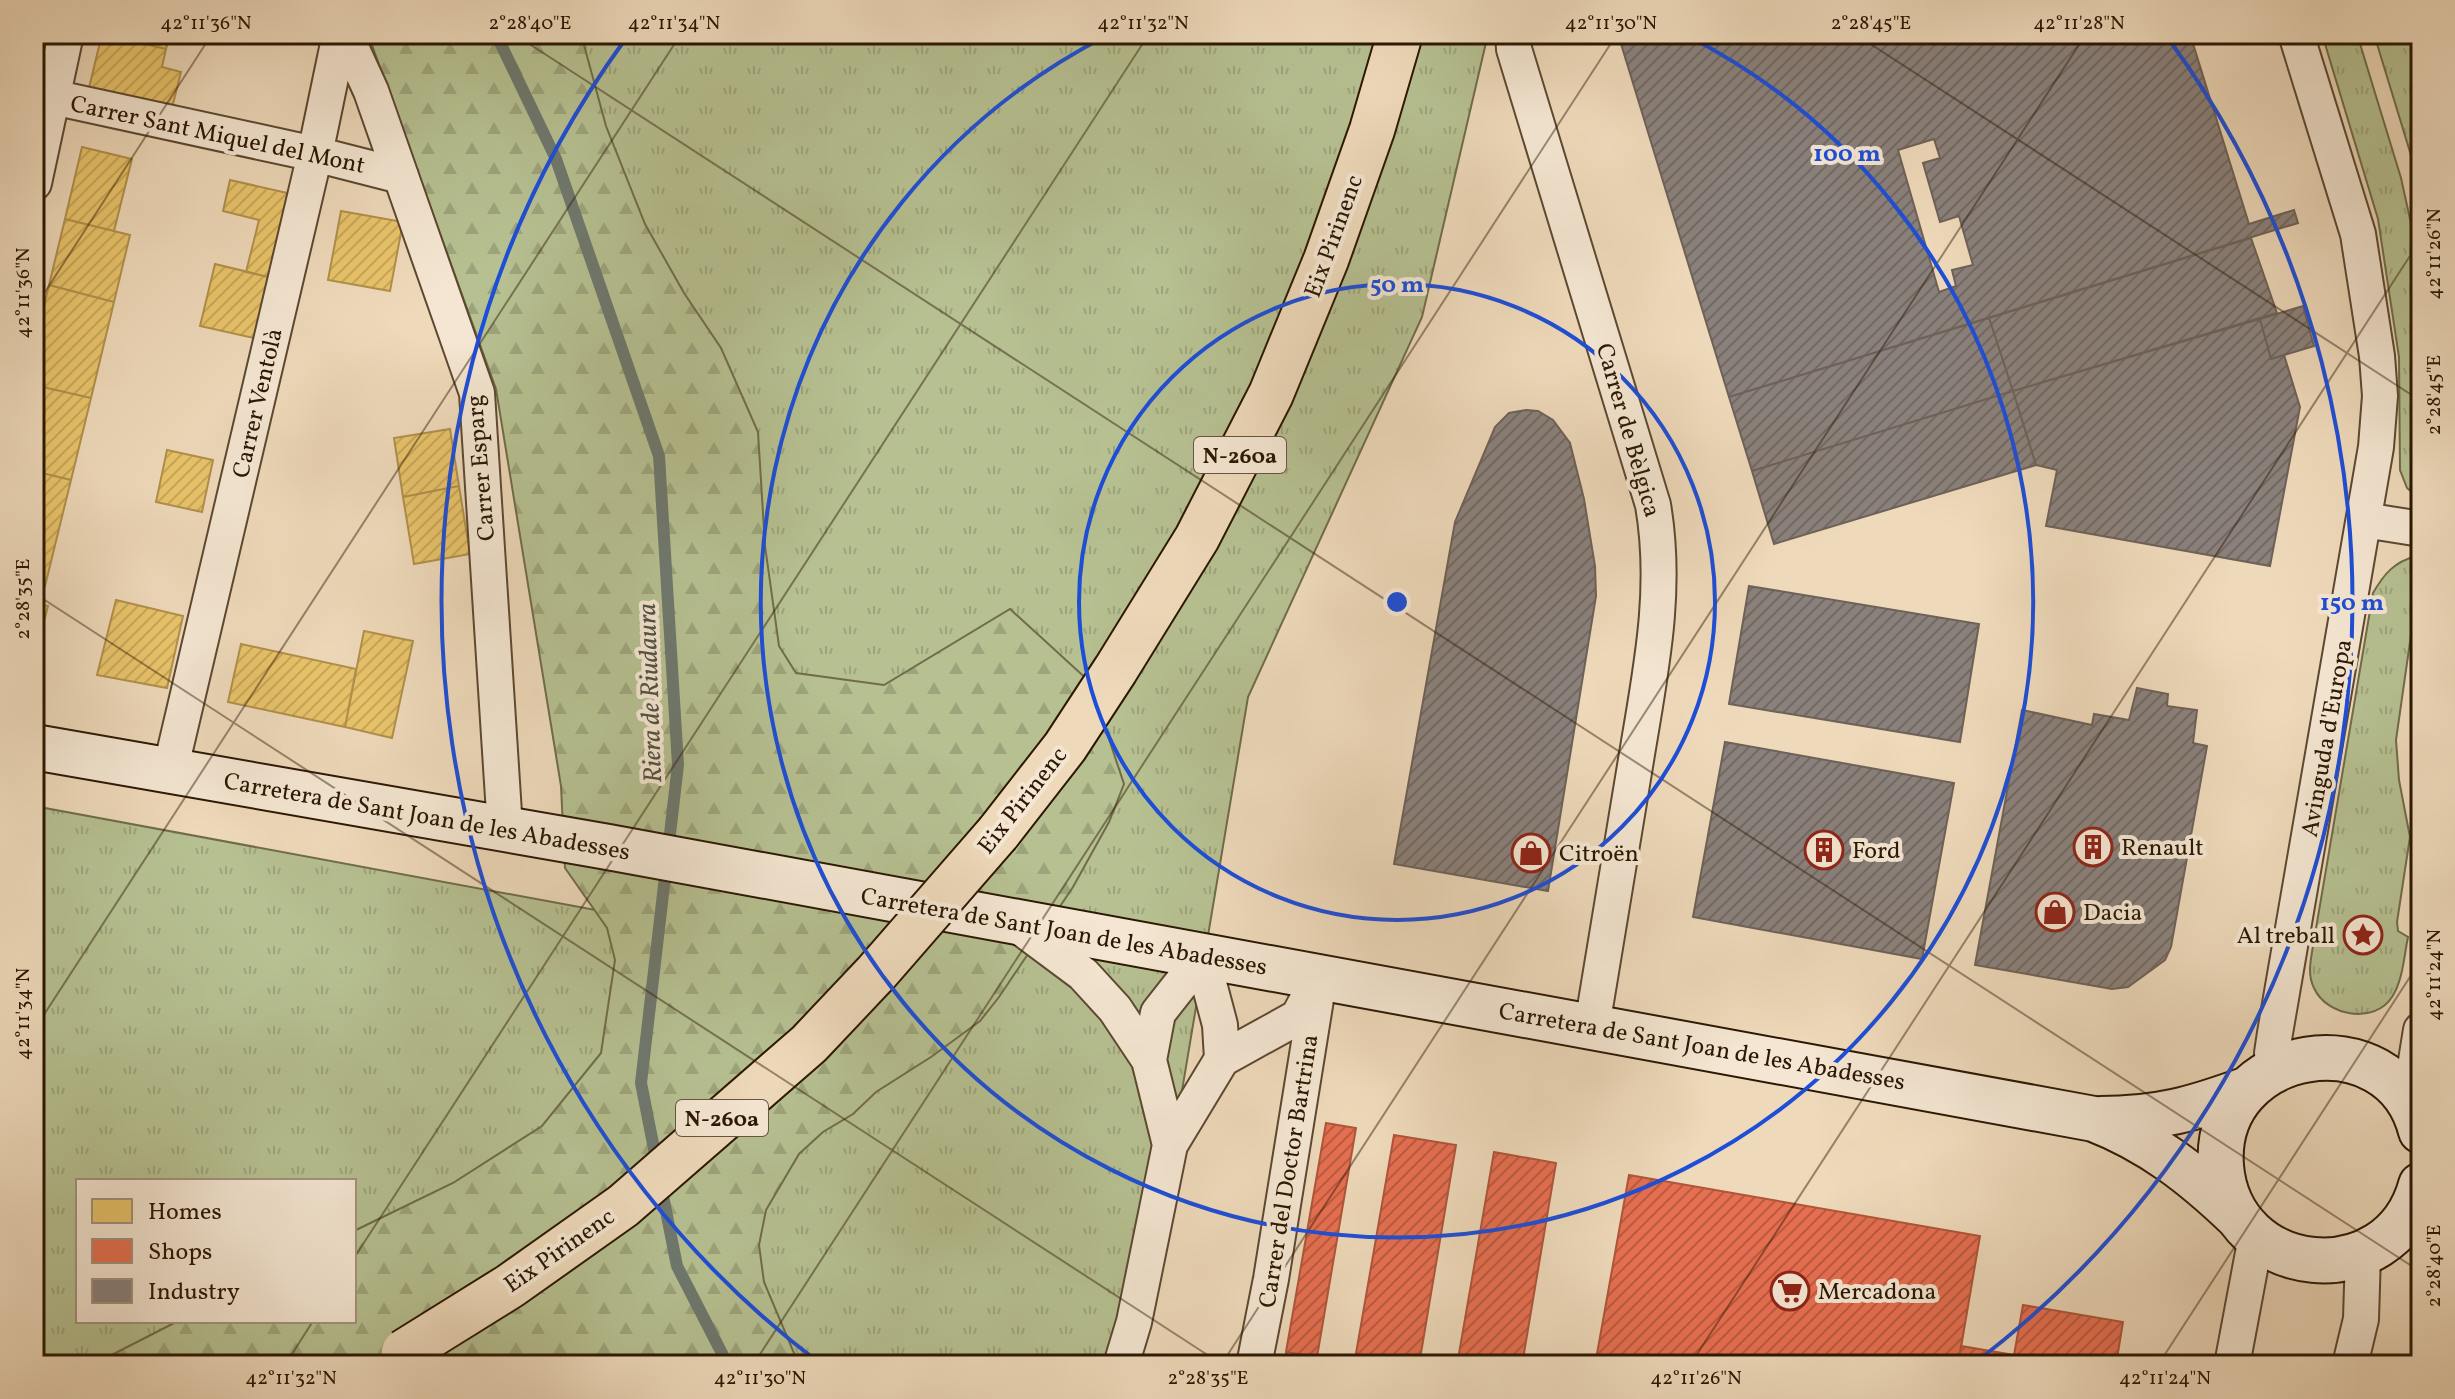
<svg xmlns="http://www.w3.org/2000/svg" width="2455" height="1399" font-family="Vollkorn,serif">
  <defs>
    <pattern id="grass-tufts" width="24" height="20" patternUnits="userSpaceOnUse" patternTransform="scale(2)"><rect width="24" height="20" fill="#b6c091"/><path d="M3 7l-1-3M5 7V3M7 7l1-3M15 17l-1-3M17 17v-4M19 17l1-3" fill="none" stroke="#9da47b"/></pattern>
    <pattern id="forest-firs" width="22" height="20" patternUnits="userSpaceOnUse" patternTransform="scale(2)"><rect width="22" height="20" fill="#b6c091"/><path d="M5 1l3.5 6h-7zM16 11l3.5 6h-7z" fill="#9da47b"/></pattern>
    <pattern id="homes-hatch" width="6" height="6" patternUnits="userSpaceOnUse" patternTransform="scale(2)"><rect width="6" height="6" fill="#e9c46a"/><path d="M-1 1l2-2M0 6l6-6M5 7l2-2" fill="none" stroke="#c8a85a"/></pattern>
    <pattern id="shops-hatch" width="6" height="6" patternUnits="userSpaceOnUse" patternTransform="scale(2)"><rect width="6" height="6" fill="#e76f51"/><path d="M-1 1l2-2M0 6l6-6M5 7l2-2" fill="none" stroke="#bb5a41"/></pattern>
    <pattern id="industry-hatch" width="6" height="6" patternUnits="userSpaceOnUse" patternTransform="scale(2)"><rect width="6" height="6" fill="#8a817c"/><path d="M-1 1l2-2M0 6l6-6M5 7l2-2" fill="none" stroke="#716963"/></pattern>
  </defs>
  <rect width="100%" height="100%" fill="#eed9ba"/>
  <filter id="stains"><feTurbulence type="fractalNoise" baseFrequency=".0025" numOctaves="4"/><feColorMatrix values="0 0 0 0 .2 0 0 0 0 .09 0 0 0 0 .02 0 0 0 .5 -.17"/></filter>
  <radialGradient id="worn" r=".72"><stop offset=".6" stop-color="#630" stop-opacity="0"/><stop offset="1" stop-color="#630" stop-opacity=".3"/></radialGradient>
  <!-- grass -->
  <path fill="url(#grass-tufts)" stroke="#706c4a" stroke-width="2" fill-rule="evenodd" d="M490 34H1488L1422 317 1248 697 1136 1365H34V806L671 924ZM78 1181H354V1321H78Z
    M2322 34H2357L2401 178 2421 269V500L2407 488 2400 470 2399 357 2378 219Z
    M2374 34H2421V190L2417 175Z
    M2416 556 2421 557V565L2396 740 2399 780 2410 837 2397 922 2398 931 2408 937C2404 956 2403 980 2392 997 2375 1024 2327 1017 2314 988 2308 976 2310 964 2312 952L2373 593C2384 574 2394 562 2416 556Z
    M2421 679V810C2411 762 2415 726 2421 679Z"/>
  <!-- forest -->
  <path fill="url(#forest-firs)" stroke="#706c4a" stroke-width="2" d="M368 34H581L606 126 645 224 684 293 721 348 758 432 765 546 779 646 796 673 884 685 1010 609 1090 682 1124 784 1109 822 1073 887 999 997 980 1021 931 1057 876 1092 853 1114 823 1132 799 1154 766 1210 759 1245 764 1282 799 1365H92L178 1321H354V1231L453 1183 542 1126 601 1053 615 960 607 928 565 868 561 786 496 389Z"/>
  <!-- homes -->
  <path fill="url(#homes-hatch)" stroke="#b0904b" stroke-width="2" d="M34 34H47L39 66 34 64Z
    M102 34 166 49 162 67 181 72 171 112 88 92Z
    M103 34H170L166 49Z
    M82 147 132 159 114 231 65 219Z
    M230 180 292 194 273 278 246 272 259 220 223 211Z
    M341 211 403 222 390 291 328 280Z
    M65 219 130 235 114 302 49 285Z
    M215 264 273 278 258 339 200 326Z
    M49 285 114 302 91 398 34 385V346Z
    M34 385 91 398 71 480 34 471Z
    M450 429 459 486 403 497 394 438Z
    M167 450 213 460 202 512 156 502Z
    M34 471 71 480 45 586 34 584Z
    M459 486 470 554 414 564 403 497Z
    M116 600 183 616 167 688 97 675Z
    M34 603 48 606 34 661Z
    M364 631 413 641 392 738 345 727Z
    M241 644 356 669 345 727 228 702Z"/>
  <!-- shops -->
  <path fill="url(#shops-hatch)" stroke="#af553a" stroke-width="2" d="M1326 1123 1356 1128 1317 1357 1286 1352Z
    M1394 1135 1456 1145 1419 1365H1354Z
    M1494 1152 1556 1163 1522 1365H1457Z
    M1629 1175 1980 1236 1958 1365H1595Z
    M2023 1305 2123 1322 2116 1365H1958L1961 1346 2014 1355Z"/>
  <!-- industry -->
  <path fill="url(#industry-hatch)" stroke="#6e6158" stroke-width="2" fill-rule="evenodd" d="M1618 34H2190L2249 224 2294 210 2298 223 1729 397ZM1934 139 1940 158 1923 163 1940 222 1959 216 1973 265 1952 270 1956 286 1939 292 1898 150Z
    M2251 238 2277 313 2013 391 1989 318Z
    M2303 306 2314 346 2271 359 2260 319Z
    M1989 318 2013 391 1752 471 1729 397Z
    M2260 319 2271 359 2284 355 2300 407 2270 566 2046 526 2057 470 2036 465 2013 391Z
    M2013 391 2036 465 1774 544 1752 471Z
    M1526 410 1538 411 1553 420 1570 443 1584 499 1595 566 1596 596 1548 891 1394 864 1455 522 1495 427 1509 413Z
    M1749 586 1979 624 1960 742 1729 704Z
    M2137 688 2168 694 2167 706 2197 710 2193 743 2207 746 2171 947 2165 960 2128 987 2112 989 1975 965 2022 710 2092 725 2094 714 2129 720Z
    M1725 742 1954 783 1922 959 1693 917Z
    M1286 1354 1302 1357 1300 1365H1284Z"/>
  <g fill="none" stroke-linecap="round" stroke-linejoin="round">
    <!-- stream -->
    <path stroke="#6e786e" stroke-width="12" d="M496 34 556 159 659 456 678 765 641 1083 657 1164
      M661 1186 677 1266 728 1365"/>
    <!-- minor casing -->
    <g stroke="#5c4831" stroke-width="38">
      <path id="minor" d="M345 34 371 91 477 393 505 829
        M1513 34 1514 49 1653 505C1668 592 1650 674 1636 760 1621 849 1607 937 1592 1026
        M34 93 315 154 401 176
        M34 183 66 34
        M2364 520 2421 529
        M170 771 315 154 340 34
        M1016 924 1083 974 1115 1009 1149 1060 1170 1145
        M1202 957 1220 1025 1222 1059
        M1149 1060 1158 1013 1202 957
        M2275 1069 2272 1053 2275 1033 2376 447 2380 396 2377 356 2358 234 2296 34
        M2409 1104 2421 1030
        M1121 1365 1134 1322 1170 1145 1222 1059 1298 1017 1319 977
        M1254 1365 1271 1279 1317 993
        M2232 1365 2256 1237
        M2350 1365 2361 1319 2363 1254"/>
    </g>
    <!-- secondary casing -->
    <g stroke="#2b1703" stroke-width="48">
      <path id="secondary" d="M34 747 608 847 2094 1119C2151 1141 2194 1175 2238 1217
        M2100 1119C2159 1119 2193 1109 2248 1089
        M2421 1131C2392 1015 2212 1045 2221 1166 2230 1280 2391 1296 2421 1185"/>
    </g>
    <!-- primary casing -->
    <g stroke="#2b1703" stroke-width="48">
      <path id="primary" d="M998 833 1065 747 1116 669 1197 538 1271 394 1326 260 1372 130 1400 34"/>
    </g>
    <!-- minor -->
    <use href="#minor" stroke="#f4e6d2" stroke-width="34"/>
    <!-- secondary -->
    <use href="#secondary" stroke="#f4e6d2" stroke-width="44"/>
    <!-- primary -->
    <use href="#primary" stroke="#eed9ba" stroke-width="44"/>
    <!-- primary-bridge casing -->
    <g stroke="#2b1703" stroke-width="48" stroke-linecap="butt">
      <path id="primary-bridge" d="M404 1352 510 1286 623 1206 809 1044 877 972 998 833"/>
    </g>
    <!-- primary-bridge -->
    <use href="#primary-bridge" stroke="#eed9ba" stroke-width="44"/>
  </g>
  <!-- ticks -->
  <path fill="none" stroke="#2b1703" stroke-width="2" stroke-opacity="0.45" d="M514 34 2421 1272M1855 34 2421 401M34 309 212 34M34 593 1223 1365M34 1030 681 34M354 1258 1149 34M285 1365 313 1321M753 1365 1617 34M1221 1365 2086 34M1690 1365 2421 239M2158 1365 2421 960"/>
  <!-- distance rings -->
  <g fill="none" stroke="#1d4ed8" stroke-width="4">
    <circle cx="1397" cy="602" r="318"/>
    <path d="M1686 35A636 636 0 1 1 1108 35"/>
    <path d="M822 1365A955 955 0 0 1 624 41M2170 41A955 955 0 0 1 1972 1365"/>
  </g>
  <!-- icons -->
  <defs>
    <g id="building-ring" transform="scale(2)"><circle r="9.5" fill="#f4e6d2" stroke="#8f2418" stroke-width="1.5"/><path d="M-4-6H4V6H1V3H-1V6H-4ZM-2.5-4.3h1.7v1.8h-1.7ZM.8-4.3h1.7v1.8H.8ZM-2.5-1h1.7V.8h-1.7ZM.8-1h1.7V.8H.8Z" fill="#8f2418"/></g>
    <g id="shop-ring" transform="scale(2)"><circle r="9.5" fill="#f4e6d2" stroke="#8f2418" stroke-width="1.5"/><path d="M-5-2.5h2.3a2.7 3.5 0 0 1 5.4 0H5L5.5 6h-11ZM-1.5-2.5h3a1.5 2.3 0 0 0-3 0Z" fill="#8f2418"/></g>
    <g id="sight-ring" transform="scale(2)"><circle r="9.5" fill="#f4e6d2" stroke="#8f2418" stroke-width="1.5"/><path d="M0-6L1.8-2.2L6-1.7L2.9 1.2L3.7 5.4L0 3.3L-3.7 5.4L-2.9 1.2L-6-1.7L-1.8-2.2Z" fill="#8f2418"/></g>
    <g id="supermarket-ring" transform="scale(2)"><circle r="9.5" fill="#f4e6d2" stroke="#8f2418" stroke-width="1.5"/><path d="M-6-5.5h2.5l.6 2H6L4.5 2H-2.5L-4.4-4H-6ZM-1.5 3.2a1.3 1.3 0 1 0 .1 0ZM3 3.2a1.3 1.3 0 1 0 .1 0Z" fill="#8f2418"/></g>
  </defs>
  <g fill-rule="evenodd">
    <use href="#building-ring" x="2093" y="847"/>
    <use href="#building-ring" x="1824" y="850"/>
    <use href="#shop-ring" x="1531" y="853"/>
    <use href="#shop-ring" x="2055" y="912"/>
    <use href="#sight-ring" x="2363" y="935"/>
    <use href="#supermarket-ring" x="1790" y="1291"/>
  </g>
  <g text-anchor="middle" stroke-width="8" stroke-linejoin="round" paint-order="stroke">
    <!-- shield labels -->
    <g fill="#f4e6d2" stroke="#675541" stroke-width="2">
      <rect x="1194" y="437" width="92" height="36" rx="6"/>
      <rect x="676" y="1100" width="92" height="36" rx="6"/>
    </g>
    <g font-size="22" font-weight="bold" fill="#2b1703">
      <text x="1240" y="463">N-260a</text>
      <text x="722" y="1126">N-260a</text>
    </g>
    <!-- street labels -->
    <g font-size="24" fill="#2b1703" stroke="#f4e6d2">
      <text transform="translate(218 134) rotate(12)" y="8">Carrer Sant Miquel del Mont</text>
      <text transform="translate(1333 236) rotate(-70)" y="8">Eix Pirinenc</text>
      <text transform="translate(257 403) rotate(-77)" y="8">Carrer Ventolà</text>
      <text transform="translate(1629 430) rotate(74)" y="8">Carrer de Bèlgica</text>
      <text transform="translate(480 468) rotate(-95)" y="8">Carrer Esparg</text>
      <text transform="translate(2326 738) rotate(-80)" y="8">Avinguda d'Europa</text>
      <text transform="translate(1022 800) rotate(-52)" y="8">Eix Pirinenc</text>
      <text transform="translate(427 816) rotate(10)" y="8">Carretera de Sant Joan de les Abadesses</text>
      <text transform="translate(1064 931) rotate(10)" y="8">Carretera de Sant Joan de les Abadesses</text>
      <text transform="translate(1702 1046) rotate(10)" y="8">Carretera de Sant Joan de les Abadesses</text>
      <text transform="translate(1288 1171) rotate(-81)" y="8">Carrer del Doctor Bartrina</text>
      <text transform="translate(559 1250) rotate(-35)" y="8">Eix Pirinenc</text>
    </g>
    <!-- poi labels -->
    <g font-size="24" fill="#2b1703" stroke="#f4e6d2" text-anchor="start">
      <text x="2121" y="855">Renault</text>
      <text x="1852" y="858">Ford</text>
      <text x="1559" y="861">Citroën</text>
      <text x="2083" y="920">Dacia</text>
      <text x="2335" y="943" text-anchor="end">Al treball</text>
      <text x="1818" y="1299">Mercadona</text>
    </g>
    <!-- water labels -->
    <g font-size="26" font-style="italic" fill="#525042" stroke="#f4e6d2">
      <text transform="translate(649 693) rotate(-92)" y="9">Riera de Riudaura</text>
    </g>
  </g>
  <circle cx="1397" cy="602" r="12" fill="#1d4ed8" stroke="#f4e6d2" stroke-width="4"/>
  <g font-size="24" text-anchor="middle" font-weight="bold" fill="#1d4ed8" stroke="#f4e6d2" stroke-width="8" stroke-linejoin="round" paint-order="stroke">
    <text x="1847" y="161">100 m</text>
    <text x="1397" y="292">50 m</text>
    <text x="2352" y="610">150 m</text>
  </g>
  <!-- margin -->
  <rect width="2455" height="1399" fill="none" stroke="#eed9ba" stroke-width="88"/>
  <!-- legend -->
  <rect x="76" y="1179" width="280" height="144" fill="#f4e6d2" stroke="#a4937f" stroke-width="2"/>
  <rect x="92" y="1199" width="40" height="24" fill="#e9c46a" stroke="#a4937f" stroke-width="2"/>
  <text x="148" y="1219" font-size="24" fill="#2b1703">Homes</text>
  <rect x="92" y="1239" width="40" height="24" fill="#e76f51" stroke="#a4937f" stroke-width="2"/>
  <text x="148" y="1259" font-size="24" fill="#2b1703">Shops</text>
  <rect x="92" y="1279" width="40" height="24" fill="#8a817c" stroke="#a4937f" stroke-width="2"/>
  <text x="148" y="1299" font-size="24" fill="#2b1703">Industry</text>
  <rect x="44" y="44" width="2367" height="1311" fill="none" stroke="#2b1703" stroke-width="3"/>
  <g font-size="20" text-anchor="middle" fill="#2b1703">
    <text x="206" y="29">42°11'36"N</text>
    <text x="530" y="29">2°28'40"E</text>
    <text x="674" y="29">42°11'34"N</text>
    <text x="1143" y="29">42°11'32"N</text>
    <text x="1611" y="29">42°11'30"N</text>
    <text x="1871" y="29">2°28'45"E</text>
    <text x="2079" y="29">42°11'28"N</text>
    <text transform="translate(2433 254) rotate(-90)" y="7">42°11'26"N</text>
    <text transform="translate(22 293) rotate(-90)" y="7">42°11'36"N</text>
    <text transform="translate(2433 395) rotate(-90)" y="7">2°28'45"E</text>
    <text transform="translate(22 599) rotate(-90)" y="7">2°28'35"E</text>
    <text transform="translate(2433 975) rotate(-90)" y="7">42°11'24"N</text>
    <text transform="translate(22 1014) rotate(-90)" y="7">42°11'34"N</text>
    <text transform="translate(2433 1266) rotate(-90)" y="7">2°28'40"E</text>
    <text x="291" y="1384">42°11'32"N</text>
    <text x="760" y="1384">42°11'30"N</text>
    <text x="1208" y="1384">2°28'35"E</text>
    <text x="1696" y="1384">42°11'26"N</text>
    <text x="2165" y="1384">42°11'24"N</text>
  </g>
  <rect width="100%" height="100%" filter="url(#stains)"/>
  <rect width="100%" height="100%" fill="url(#worn)"/>
</svg>
